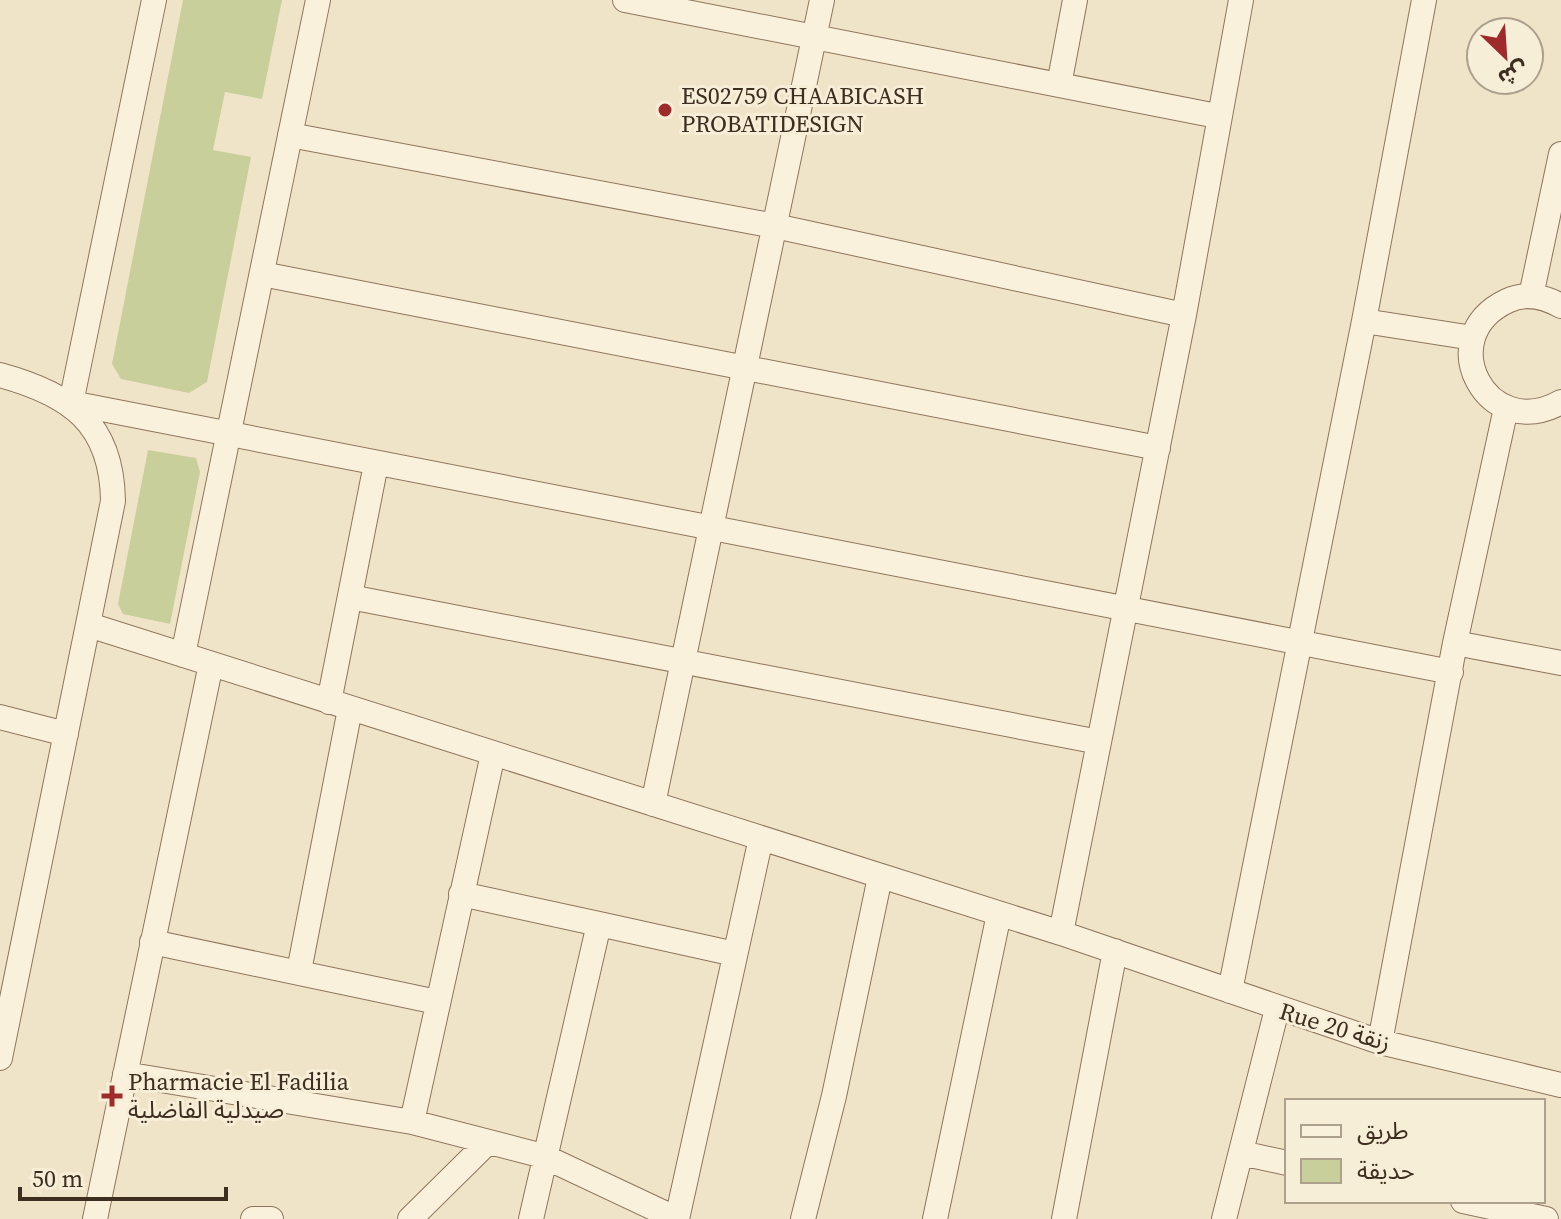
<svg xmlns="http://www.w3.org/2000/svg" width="1561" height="1219" font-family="'Source Serif 4','Noto Sans Arabic',serif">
  <rect width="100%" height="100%" fill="#f0e4c8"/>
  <!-- green -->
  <path fill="#c9cf9b" d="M183 0H282L262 99 225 92 213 150 251 157 207 382 189 393 121 379 112 364Z
    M148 450 196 458 200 472 170 624 123 614 118 604Z"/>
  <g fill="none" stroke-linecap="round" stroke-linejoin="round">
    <!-- minor casing -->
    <g stroke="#8d765c" stroke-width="26">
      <path id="minor" d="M625 0 1217 116
        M1059 85 1075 0
        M290 135 775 226 1184 315
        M262 274 1158 448
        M1531 296 1561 154
        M1561 306C1545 297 1525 292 1507 301 1431 337 1487 444 1561 402
        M1364 321 1473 338
        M0 375C70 394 112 423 113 501L0 1058
        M71 403 1451 672
        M71 403 154 0
        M350 597 1099 742
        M89 625 1061 933 1380 1042 1561 1085
        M1455 643 1561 663
        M183 655 318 0
        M329 702 376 464
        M0 717 66 734
        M653 804 822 0
        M461 894 599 924 531 1219
        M599 924 735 954
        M1061 933 1184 315 1241 0
        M152 942 437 1002
        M299 971 350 709
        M1230 991 1364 321 1424 0
        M1380 1042 1455 643 1506 408
        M125 1074 412 1122 543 1156 677 1219
        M412 1122 493 754
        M1241 1153 1287 1163
        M1463 1201 1546 1219
        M95 1219 211 664
        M253 1219H271
        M410 1219 488 1142
        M677 1219 761 838
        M803 1219 834 1096 880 877
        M935 1219 999 914
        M1064 1219 1115 951
        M1224 1219 1277 1009"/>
    </g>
    <!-- minor -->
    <use href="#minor" stroke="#faf1dc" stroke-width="24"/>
  </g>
  <!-- markers -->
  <g fill="#9e2a2b" stroke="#f7eed8" stroke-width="3">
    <circle cx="665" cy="110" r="8"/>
    <path d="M108 1084h8v8h8v8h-8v8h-8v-8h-8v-8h8z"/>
  </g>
  <g text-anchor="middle" stroke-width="6" stroke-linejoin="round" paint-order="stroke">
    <!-- poi labels -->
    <g font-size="24" fill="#3d2e20" stroke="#f7eed8" text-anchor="start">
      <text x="681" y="104">ES02759 CHAABICASH<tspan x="681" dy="28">PROBATIDESIGN</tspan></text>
      <text x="128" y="1090">Pharmacie El Fadilia<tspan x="128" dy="28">صيدلية الفاضلية</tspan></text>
    </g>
    <!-- street labels -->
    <g font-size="24" fill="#3d2e20" stroke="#f7eed8">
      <text transform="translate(1335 1027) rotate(17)" y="8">Rue 20 زنقة</text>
    </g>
  </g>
  <!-- legend -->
  <rect x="1285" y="1099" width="260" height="104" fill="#f7eed8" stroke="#ada18e" stroke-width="2"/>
  <rect x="1301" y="1125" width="40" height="12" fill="#faf1dc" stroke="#ada18e" stroke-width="2"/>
  <text x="1357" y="1139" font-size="24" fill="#3d2e20">طريق</text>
  <rect x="1301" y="1159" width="40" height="24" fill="#c9cf9b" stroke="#ada18e" stroke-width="2"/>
  <text x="1357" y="1179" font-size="24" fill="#3d2e20">حديقة</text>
  <!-- north arrow -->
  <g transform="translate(1505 56) rotate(155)"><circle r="38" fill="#f7eed8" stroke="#ada18e" stroke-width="2"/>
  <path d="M0-6L14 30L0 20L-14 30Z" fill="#9e2a2b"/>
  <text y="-12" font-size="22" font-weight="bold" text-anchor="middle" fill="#3d2e20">ش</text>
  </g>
  <!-- scale -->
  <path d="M20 1187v12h206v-12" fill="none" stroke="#3d2e20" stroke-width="4"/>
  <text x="32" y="1187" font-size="24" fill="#3d2e20" stroke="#f7eed8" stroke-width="6" paint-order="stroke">50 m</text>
</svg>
